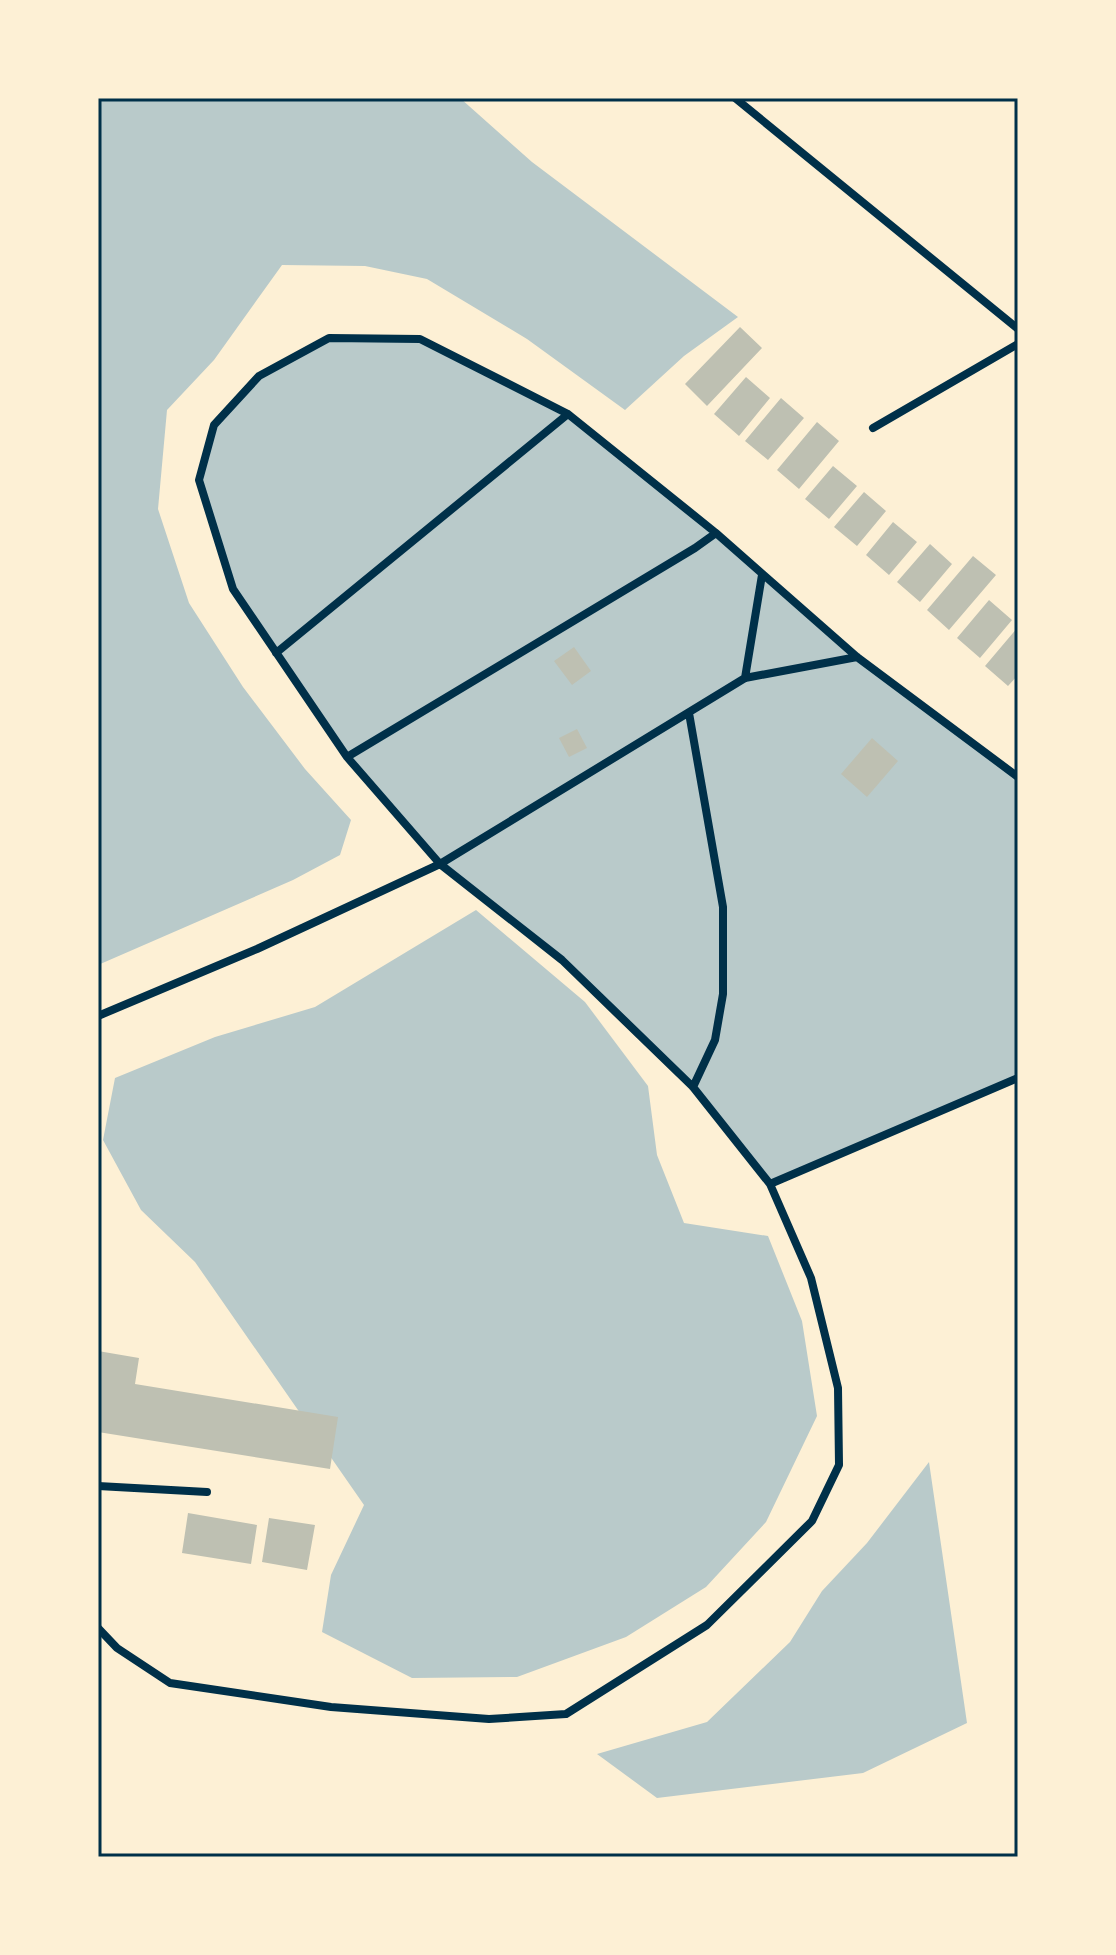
<svg xmlns="http://www.w3.org/2000/svg" width="1116" height="1955" font-family="'Archivo Narrow',sans-serif">
  <rect width="100%" height="100%" fill="#fdf0d5"/>
  <!-- green -->
  <path fill="#b9caca" d="M98 98H460L532 162 738 317 684 356 625 410 527 339 427 279 365 266 282 265 214 360 167 410 158 509 189 603 243 687 305 769 351 820 340 855 293 880 98 965Z
    M329 338 420 339 568 414 716 533 807 615 1018 777V1078L770 1184 693 1087 562 960 440 864 347 757 233 589 199 480 214 425 259 376Z
    M476 910 585 1002 648 1086 657 1155 684 1223 768 1236 802 1321 817 1416 766 1522 706 1587 626 1637 517 1677 412 1678 322 1632 331 1575 364 1505 195 1262 141 1210 103 1140 115 1078 215 1037 315 1007Z
    M929 1462 967 1723 863 1773 657 1798 597 1754 707 1722 790 1642 822 1591 867 1543Z"/>
  <!-- building -->
  <path fill="#bec0b2" d="M740 327 762 348 707 406 685 384Z
    M746 377 770 398 739 436 714 414Z
    M781 398 804 418 768 460 745 441Z
    M817 422 839 441 799 489 777 470Z
    M833 466 857 486 829 519 805 499Z
    M864 492 886 511 857 546 834 527Z
    M893 522 917 542 889 575 866 555Z
    M930 544 952 564 920 602 897 582Z
    M973 556 996 575 949 630 927 610Z
    M989 600 1012 620 980 658 957 638Z
    M1018 627V675L1008 686 985 666Z
    M574 647 591 671 572 685 554 661Z
    M577 729 587 748 569 757 559 738Z
    M872 738 898 761 867 797 841 774Z
    M98 1351 139 1358 135 1384 338 1417 330 1469 98 1432Z
    M188 1513 257 1525 251 1564 182 1553Z
    M269 1518 315 1525 307 1570 262 1562Z"/>
  <g fill="none" stroke-linecap="round" stroke-linejoin="round">
    <!-- minor -->
    <path stroke="#003049" stroke-width="8" d="M735 98 1018 329
      M873 428 1018 344
      M276 653 568 414
      M745 678 762 575
      M689 713 723 907V994L715 1040 693 1087
      M347 757 695 548 716 533
      M98 1016 257 949 440 864 745 678 857 657
      M770 1184 1018 1078
      M98 1486 207 1492
      M98 1628 117 1648 170 1683 331 1707 489 1719 566 1714 707 1625 812 1521 839 1465 838 1388 811 1278 770 1184 693 1087 562 960 440 864 347 757 233 589 199 480 214 425 259 376 329 338 420 339 568 414 716 533 857 657 1018 777"/>
  </g>
  <!-- border -->
  <rect width="1116" height="1955" fill="none" stroke="#fdf0d5" stroke-width="200"/>
  <rect x="100" y="100" width="916" height="1755" fill="none" stroke="#003049" stroke-width="3"/>
</svg>
